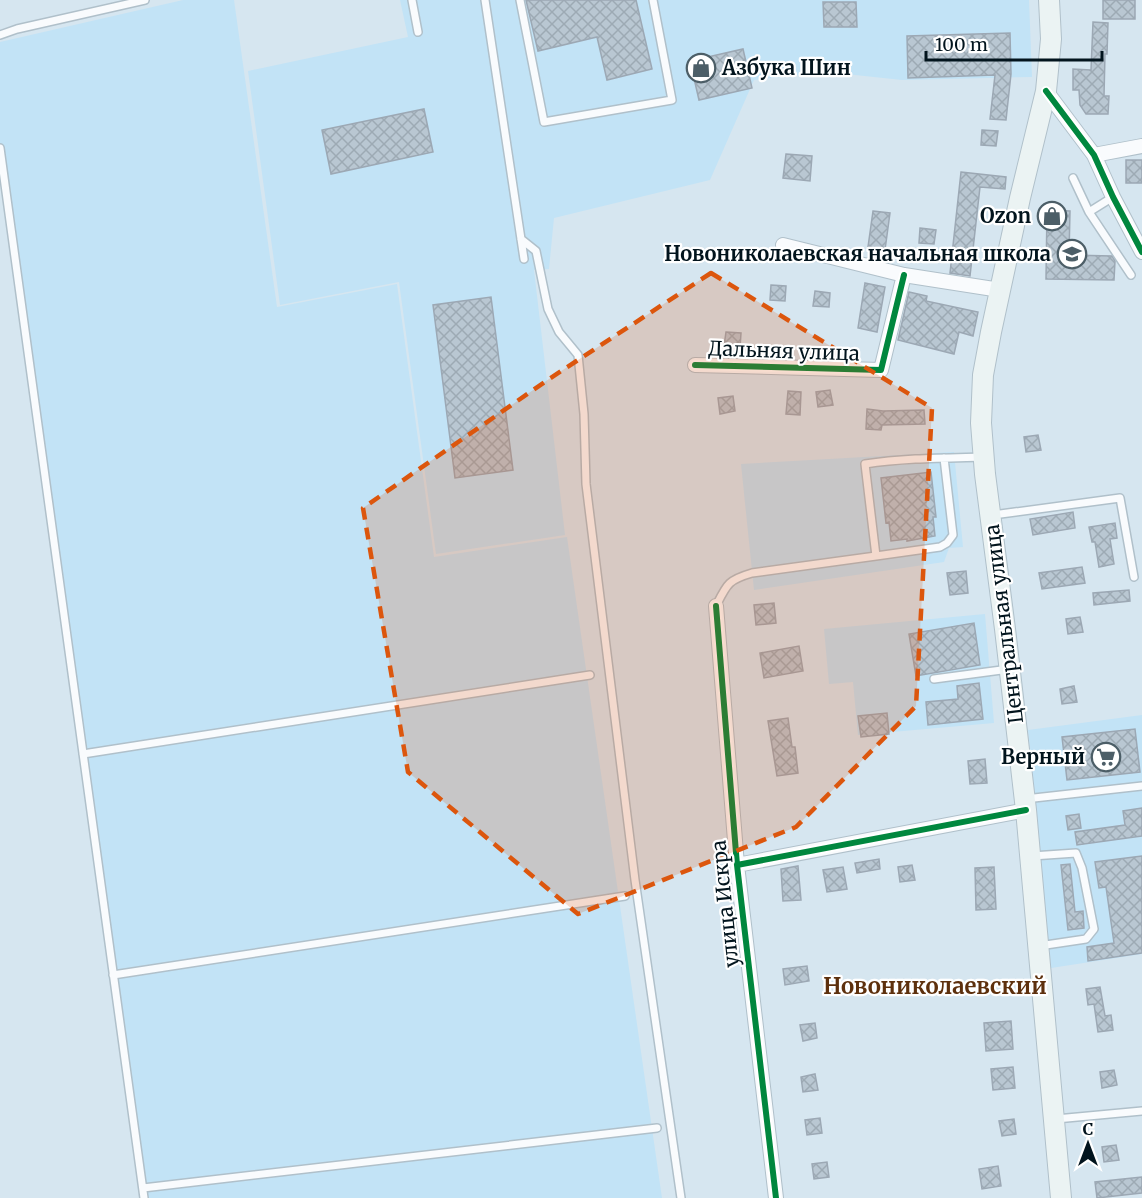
<svg xmlns="http://www.w3.org/2000/svg" width="1142" height="1198" font-family="Merriweather,serif">
  <defs>
    <pattern id="building-cross-hatch" width="8" height="8" patternUnits="userSpaceOnUse" patternTransform="scale(1.5)"><rect width="8" height="8" fill="#b9c7d2"/><path d="M0 0l8 8M0 8l8-8" fill="none" stroke="#9daab4"/></pattern>
  </defs>
  <rect width="100%" height="100%" fill="#d6e6f0"/>
  <!-- built -->
  <path fill="#c2e3f6" d="M183 0H234L277 307 397 284 434 557 567 537 662 1198H140L0 177V42Z
    M400 0H1029L1032 77 902 80 827 72 754 80 710 180 554 218 549 269 534 270 565 535 436 554 399 282 280 305 248 71 408 37Z
    M954 452 963 547 949 548 944 562 754 590 741 464Z
    M985 614 994 723 858 735 853 682 829 684 824 629Z
    M1142 715V954L1051 968 1028 730Z"/>
  <!-- building -->
  <path fill="url(#building-cross-hatch)" stroke="#9ca8b4" stroke-width="1.5" d="M526 0H636L652 69 607 80 597 37 538 51Z
    M1103 0H1135V19H1103Z
    M823 2H856L857 27H824Z
    M1093 22 1108 23 1107 54H1105L1104 96H1109L1108 114H1086L1080 105 1079 90H1073V69L1091 70Z
    M1010 33 1011 74 1006 120 990 119 995 75 908 78 907 36Z
    M743 49 752 88 699 100 690 61Z
    M424 109 433 152 331 174 322 130Z
    M982 130 998 131 996 146 981 145Z
    M786 154 812 156 810 181 783 178Z
    M1126 160H1142V183H1126Z
    M961 172 1006 177 1005 189 980 187 970 276 950 273Z
    M1047 210 1070 211 1069 255 1112 256 1115 261 1114 280 1046 279Z
    M873 211 890 213 885 250 868 247Z
    M920 228 936 230 934 244 919 243Z
    M865 283 885 287 877 332 858 328Z
    M771 285 786 286 785 301 770 300Z
    M815 291 830 293 829 307 813 306Z
    M909 292 927 296 926 301 978 312 973 336 959 332 954 354 898 340Z
    M491 297 513 470 455 478 433 305Z
    M726 332 741 333 740 348 724 346Z
    M830 390 833 405 818 407 816 392Z
    M788 391 801 392 800 415 786 414Z
    M733 396 735 411 720 414 718 398Z
    M867 409 883 411 924 410 925 424 882 425 881 430 866 429Z
    M1038 435 1041 450 1026 452 1024 437Z
    M931 472 936 517H933L935 536 907 541V539L891 541 889 522 886 523 881 478Z
    M1073 512 1075 528 1033 535 1030 519Z
    M1115 523 1117 538 1110 539 1114 564 1099 567 1095 542H1092L1089 527Z
    M1082 567 1085 583 1042 589 1039 573Z
    M966 571 968 593 950 595 947 573Z
    M1129 590 1130 601 1094 605 1093 593Z
    M774 603 776 623 756 625 754 605Z
    M1080 617 1083 632 1068 634 1066 619Z
    M974 623 980 665 916 676 909 634Z
    M799 646 803 671 764 678 760 653Z
    M979 683 983 719 928 725 926 702 958 699 957 686Z
    M1074 686 1077 702 1062 704 1060 689Z
    M887 713 889 734 861 737 858 716Z
    M788 718 792 747H795L798 773 777 776 768 721Z
    M1135 729 1140 772 1067 780 1062 737Z
    M985 759 987 783 970 784 968 761Z
    M1142 808V836L1077 845 1075 832 1125 825 1123 811Z
    M1079 814 1081 828 1068 830 1066 816Z
    M1142 856V953L1088 961 1087 947 1114 943 1106 887 1099 888 1095 862Z
    M879 859 880 869 857 873 855 863Z
    M1070 864 1075 912 1083 911 1084 928 1068 930 1061 865Z
    M912 865 915 880 900 882 898 867Z
    M798 866 801 900 783 901 781 869Z
    M843 867 847 889 827 892 823 870Z
    M994 867 996 909 976 910 975 868Z
    M807 966 809 981 785 985 783 969Z
    M1100 987 1105 1016 1111 1015 1113 1030 1098 1032 1094 1004 1088 1005 1086 989Z
    M1011 1021 1013 1049 986 1051 984 1023Z
    M815 1023 817 1038 803 1041 800 1025Z
    M1013 1067 1015 1088 993 1090 991 1069Z
    M1114 1070 1117 1085 1102 1088 1100 1072Z
    M815 1074 818 1090 803 1092 801 1077Z
    M820 1118 822 1133 807 1135 805 1120Z
    M1014 1119 1016 1134 1002 1136 999 1121Z
    M1116 1145 1119 1160 1104 1162 1102 1147Z
    M827 1162 829 1177 814 1179 812 1164Z
    M998 1166 1001 1186 982 1189 979 1169Z
    M1142 1177V1193L1097 1198 1095 1182Z"/>
  <g fill="none" stroke-linecap="round" stroke-linejoin="round">
    <!-- lane casing -->
    <g stroke="#b0c0ca" stroke-width="10">
      <path id="lane" d="M412 0 418 32
        M485 0 524 259
        M520 0 544 122 672 100 653 0
        M0 35 17 29 145 0
        M0 148 144 1198
        M1073 178 1089 212 1131 275
        M1089 212 1113 197
        M521 239 536 251 548 309 559 332 578 355 584 414 586 484 635 880 681 1198
        M944 458 953 535 947 543 940 547 876 556 865 464C904 458 943 458 983 457
        M993 515 1120 498 1134 577
        M716 606C727 584 728 580 752 573L876 556
        M934 679 1009 669
        M83 754 590 675
        M1025 799 1142 786
        M1032 856 1076 853 1082 868 1094 929 1086 939 1039 946
        M113 975 625 896
        M1056 1119 1142 1111
        M143 1188 657 1128"/>
    </g>
    <!-- street casing -->
    <g stroke="#b0c0ca" stroke-width="16">
      <path id="street" d="M1046 91 1094 155 1113 197 1142 252
        M1094 155 1142 146
        M783 245 904 275 1000 290
        M695 365 881 370 904 275
        M716 606 737 865 776 1198
        M737 865 1026 810"/>
    </g>
    <!-- secondary casing -->
    <g stroke="#b0c0ca" stroke-width="22">
      <path id="secondary" d="M1049 0 1051 39 1046 91 1020 198 991 332 983 375 981 423 985 474 1005 629 1026 810 1061 1198"/>
    </g>
    <!-- lane -->
    <use href="#lane" stroke="#f9fbfd" stroke-width="7"/>
    <!-- street -->
    <use href="#street" stroke="#f9fbfd" stroke-width="14"/>
    <!-- secondary -->
    <use href="#secondary" stroke="#ebf3f3" stroke-width="20"/>
    <!-- cycleway casing -->
    <g stroke="#fff" stroke-width="10">
      <path id="cycleway" d="M1046 91 1094 155 1113 197 1142 252
        M695 365 881 370 904 275
        M716 606 737 865 776 1198
        M737 865 1026 810"/>
    </g>
    <!-- cycleway -->
    <use href="#cycleway" stroke="#00873e" stroke-width="6"/>
  </g>
  <!-- marked area -->
  <path fill="#dc560d" fill-opacity="0.2" stroke="#dc560d" stroke-width="4.5" stroke-dasharray="12 8" stroke-linejoin="round" d="M711 273 932 408 916 706 796 827 578 914 408 772 363 508 549 379Z"/>
  <!-- icons -->
  <defs>
    <g id="shop-ring" transform="scale(1.5)"><circle r="9.5" fill="#fff" stroke="#4c5e67" stroke-width="1.5"/><path d="M-5-2.5h2.3a2.7 3.5 0 0 1 5.4 0H5L5.5 6h-11ZM-1.5-2.5h3a1.5 2.3 0 0 0-3 0Z" fill="#4c5e67"/></g>
    <g id="school-ring" transform="scale(1.5)"><circle r="9.5" fill="#fff" stroke="#4c5e67" stroke-width="1.5"/><path d="M0-5L7-2L0 1L-7-2ZM-4 1L0 2.5L4 1V4Q0 6-4 4Z" fill="#4c5e67"/></g>
    <g id="supermarket-ring" transform="scale(1.5)"><circle r="9.5" fill="#fff" stroke="#4c5e67" stroke-width="1.5"/><path d="M-6-5.5h2.5l.6 2H6L4.5 2H-2.5L-4.4-4H-6ZM-1.5 3.2a1.3 1.3 0 1 0 .1 0ZM3 3.2a1.3 1.3 0 1 0 .1 0Z" fill="#4c5e67"/></g>
  </defs>
  <g fill-rule="evenodd">
    <use href="#shop-ring" x="701" y="68"/>
    <use href="#shop-ring" x="1052" y="216"/>
    <use href="#school-ring" x="1072" y="254"/>
    <use href="#supermarket-ring" x="1106" y="757"/>
  </g>
  <g text-anchor="middle" stroke-width="4.5" stroke-linejoin="round" paint-order="stroke">
    <!-- poi labels -->
    <g font-size="20" font-weight="bold" fill="#02141d" stroke="#fff" text-anchor="end">
      <text x="722" y="75" text-anchor="start">Азбука Шин</text>
      <text x="1031" y="223">Ozon</text>
      <text x="1051" y="261">Новониколаевская начальная школа</text>
      <text x="1085" y="764">Верный</text>
    </g>
    <!-- street labels -->
    <g font-size="20" fill="#02141d" stroke="#fff">
      <text transform="translate(784 351) rotate(2)" y="7">Дальняя улица</text>
      <text transform="translate(1004 624) rotate(-97)" y="7">Центральная улица</text>
      <text transform="translate(725 904) rotate(-96)" y="7">улица Искра</text>
    </g>
    <!-- quarter labels -->
    <g font-size="22" font-weight="bold" fill="#5d300d" stroke="#fff">
      <text x="935" y="994">Новониколаевский</text>
    </g>
  </g>
  <!-- north arrow -->
  <g transform="translate(1088 1144)" stroke="#ffffff" stroke-width="4.5" paint-order="stroke">
  <path d="M0-4.5L10 22L0 15L-10 22Z" fill="#02141d"/>
  <text y="-9" font-size="16" font-weight="bold" text-anchor="middle" fill="#02141d">С</text>
  </g>
  <!-- scale -->
  <path d="M926 51v9h176v-9" fill="none" stroke="#02141d" stroke-width="3"/>
  <text x="935" y="51" font-size="18" fill="#02141d" stroke="#ffffff" stroke-width="4.5" paint-order="stroke">100 m</text>
</svg>
